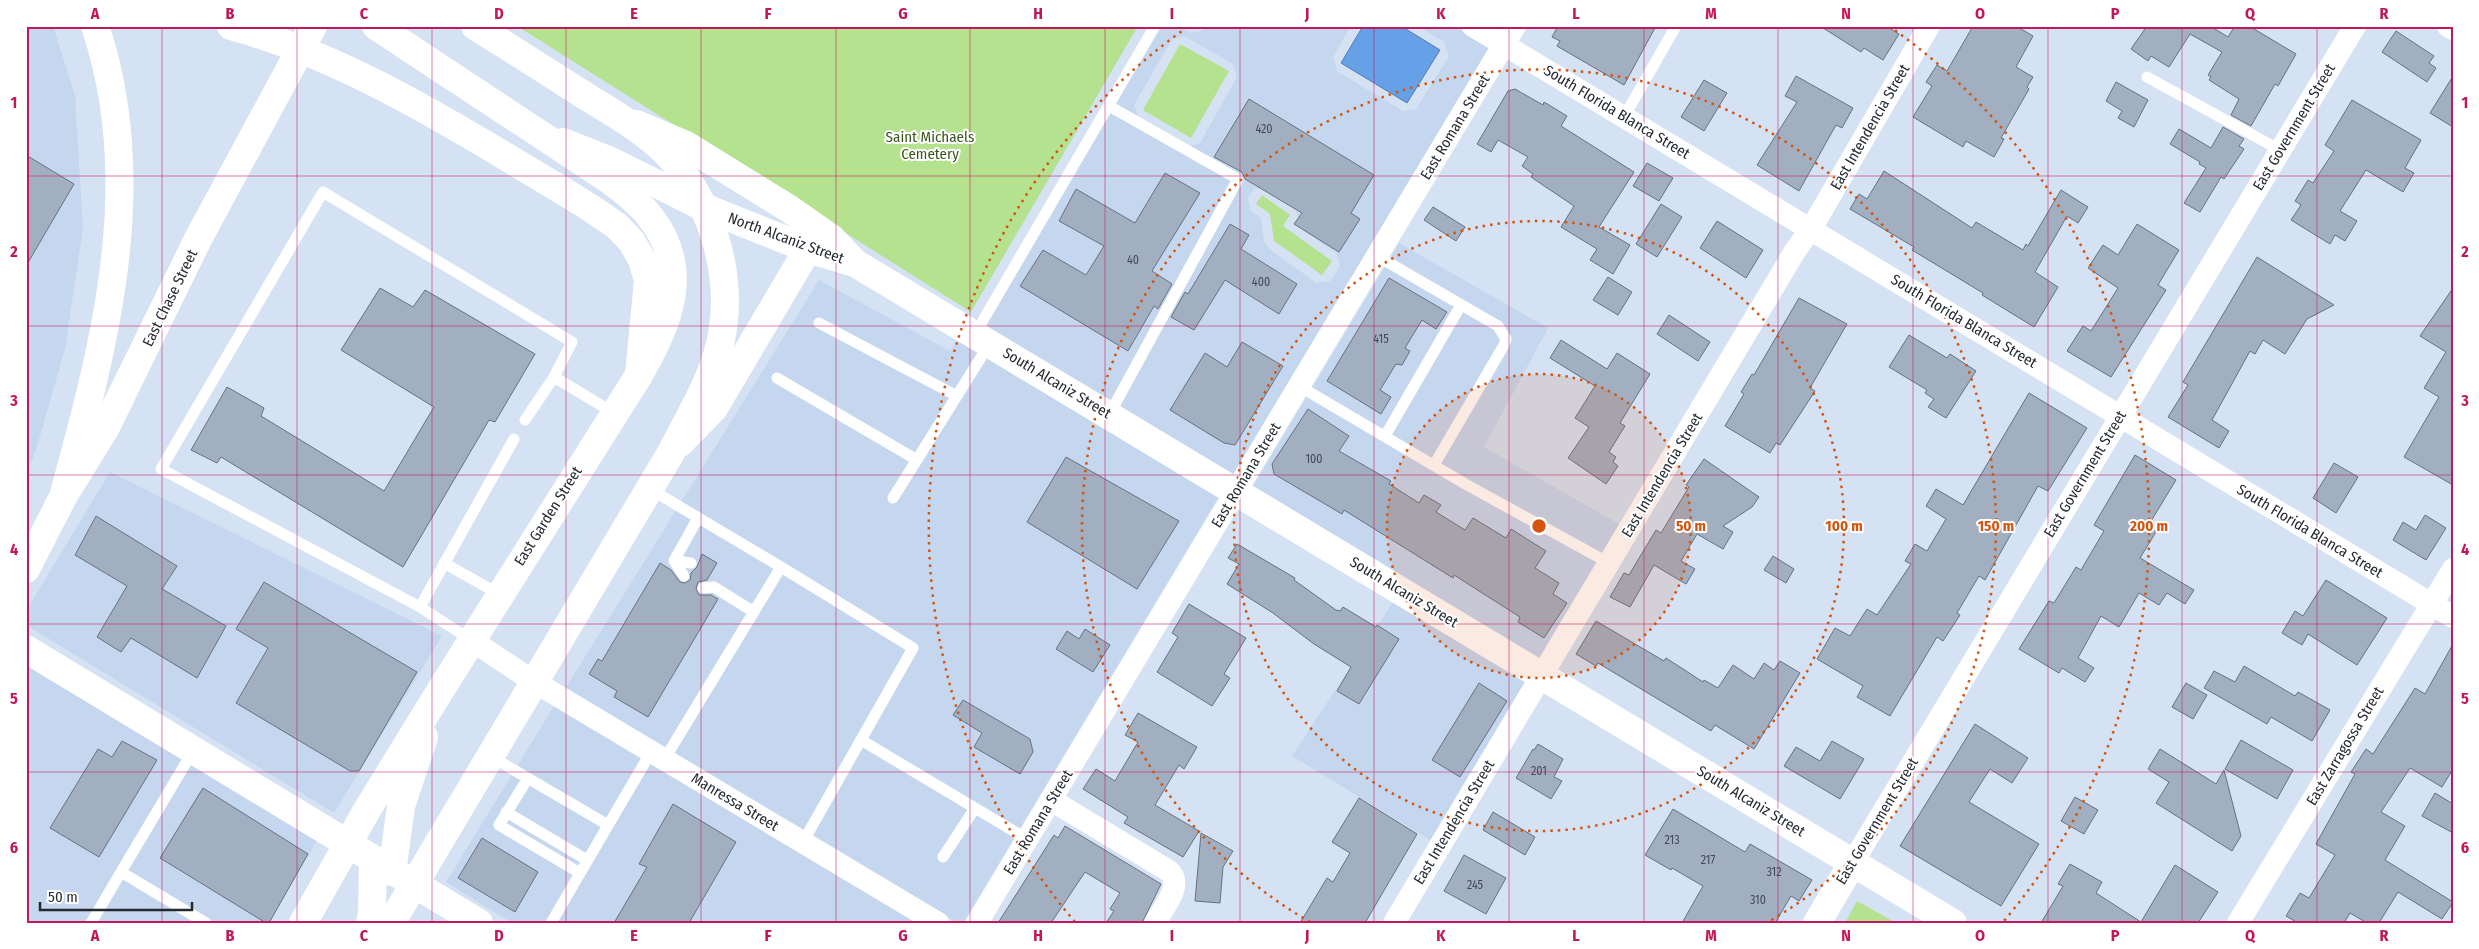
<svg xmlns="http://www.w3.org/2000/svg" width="2479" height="949" font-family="'Fira Sans Condensed',sans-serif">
  <rect width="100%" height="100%" fill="#d4e2f3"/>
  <!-- built -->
  <path fill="#c5d7ef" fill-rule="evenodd" d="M26 26H53L75 96 83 228 65 349 36 450 26 474Z
    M1150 26H1179L1190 33 1202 31 1205 26H1351L1333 57 1337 71 1403 111 1416 109 1449 56 1444 42 1418 26H1453L1489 47 1232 476 970 320 980 317ZM1184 36 1233 64 1237 77 1200 143 1188 146 1139 118 1134 105 1172 39ZM1266 188 1295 208 1299 221 1296 225 1337 254 1340 267 1330 281 1317 283 1269 249 1264 241 1261 218 1251 211 1248 198 1254 189Z
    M1399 243 1548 328 1484 447 1619 524 1538 660 1252 488Z
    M819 280 950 351 960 337 1221 493 963 923H958L565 689Z
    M110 472 442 636 334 813 26 625V611Z
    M1395 599 1527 678 1430 840 1292 756Z
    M26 662 318 839 268 923H26Z
    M554 706 918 923H512L446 882Z"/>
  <!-- green -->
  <path fill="#b4e28f" d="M517 26H1138L971 312Z
    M1180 44 1229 71 1191 138 1143 110Z
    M1262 195 1290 215 1283 226 1332 261 1322 275 1274 241 1270 214 1256 204Z
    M1857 901 1896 923H1845Z"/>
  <!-- water -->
  <path fill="#66a0e7" stroke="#527db0" d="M1363 26H1401L1440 50 1407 103 1341 63Z"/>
  <!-- building -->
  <path fill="#a2afc0" stroke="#667282" d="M1558 26H1656L1624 85 1557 46 1560 41 1552 37Z
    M1820 26H1886L1899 34 1883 60 1864 48 1861 52Z
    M1973 26H2016L2033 36 2016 67 2033 77 2027 87 2029 89 2001 138 2004 139 1994 157 1966 141 1963 147 1913 117 1932 86 1926 82 1937 65 1947 71Z
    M2147 26H2210L2228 37 2235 26H2249L2296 54 2278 86 2275 84 2251 126 2231 115 2239 99 2209 80 2211 77 2208 75 2222 52 2190 34 2169 67 2151 56 2148 61 2131 49Z
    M2396 31 2434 56 2429 63 2436 68 2427 82 2382 52Z
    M1796 76 1853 108 1842 128 1836 125 1799 191 1757 165 1797 102 1785 96Z
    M2453 76V127L2430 113Z
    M1704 80 1727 93 1704 131 1681 117Z
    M2116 82 2148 100 2134 127 2118 118 2122 111 2106 101Z
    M1515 89 1543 105 1544 102 1567 116 1561 126 1634 172 1599 227 1630 245 1613 274 1590 260 1597 249 1561 227 1574 206 1531 177 1533 174 1522 166 1528 157 1498 140 1491 152 1477 144 1508 91Z
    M1249 99 1374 175 1351 213 1360 219 1339 252 1294 224 1302 213 1245 179 1242 172 1214 157Z
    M2352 100 2421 140 2405 168 2414 173 2403 192 2366 170 2340 211 2357 221 2345 241 2335 235 2330 244 2291 220 2301 205 2295 201 2308 180 2313 183 2334 151 2325 145Z
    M2223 127 2244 139 2239 146 2244 149 2224 179 2221 177 2200 212 2184 203 2206 168 2199 164 2200 162 2170 144 2179 129 2211 148Z
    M26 155 74 184 26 266Z
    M1647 163 1673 178 1659 201 1633 186Z
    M1884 171 1972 228 1976 222 2023 250 2026 244 2028 246 2061 190 2088 207 2078 223 2067 216 2035 272 2058 287 2034 327 1982 295 1983 293 1912 250 1914 247 1850 209 1859 194 1867 199Z
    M1165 173 1200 193 1152 271 1172 284 1158 309 1154 306 1128 351 1020 286 1043 250 1086 275 1104 246 1059 221 1076 189 1135 223Z
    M1661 204 1682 217 1657 257 1636 244Z
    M1433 207 1465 227 1456 241 1424 220Z
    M1717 221 1763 250 1746 278 1700 248Z
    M1230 224 1249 235 1241 249 1297 284 1279 314 1225 280 1194 330 1171 317 1185 292 1188 294Z
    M2137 224 2179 250 2158 285 2166 290 2111 377 2067 351 2083 326 2091 331 2118 288 2088 268 2103 245 2118 255Z
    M2257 257 2334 305 2307 319 2285 354 2263 340 2255 354 2250 351 2212 420 2229 431 2219 448 2168 417 2188 385 2183 382Z
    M1608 277 1632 292 1618 315 1593 300Z
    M1389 278 1447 312 1436 329 1422 320 1405 348 1410 351 1402 365 1396 364 1380 390 1391 397 1381 414 1327 381Z
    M380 288 413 307 425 290 535 354 495 422 489 420 403 567 221 457 217 463 191 450 227 387 264 408 261 416 384 491 434 407 341 350Z
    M2453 288V485L2404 457 2439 397 2424 388 2446 352 2420 336Z
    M1799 298 1847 324 1810 388 1815 391 1780 445 1776 443 1770 453 1725 426 1744 394 1741 392 1752 374 1754 375Z
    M1669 315 1710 342 1698 361 1657 334Z
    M1909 335 1947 358 1950 354 1976 371 1946 418 1928 407 1934 399 1925 393 1927 390 1889 367Z
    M1561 340 1607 369 1617 353 1650 374 1620 423 1625 426 1609 452 1616 457 1613 462 1618 466 1606 484 1568 458 1589 427 1575 418 1595 386 1550 358Z
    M1242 342 1283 366 1235 445 1224 443 1170 410 1205 353 1227 367Z
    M2029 393 2087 428 2048 491 2038 486 1985 580 1979 576 1957 613 1960 615 1943 641 1937 637 1890 716 1857 697 1863 686 1817 659 1835 628 1850 636 1867 609 1877 615 1911 564 1905 561 1915 544 1927 551 1946 519 1926 506 1936 489 1963 505Z
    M1308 409 1349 436 1339 451 1391 481 1389 484 1419 503 1424 495 1441 505 1436 512 1465 530 1473 518 1506 538 1511 529 1546 551 1535 568 1559 583 1553 594 1567 603 1544 638 1518 622 1520 617 1454 575 1453 578 1344 510 1342 514 1274 474 1272 464Z
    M2135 455 2176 480 2148 526 2156 532 2140 558 2194 590 2185 604 2167 593 2159 605 2139 593 2119 627 2101 616 2078 658 2094 668 2085 682 2062 668 2059 673 2019 649 2049 601 2054 603 2076 567 2081 570 2104 531 2094 525Z
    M1066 457 1179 521 1137 589 1027 522Z
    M1704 459 1759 497 1752 507 1723 526 1733 532 1723 549 1697 534 1681 561 1695 569 1686 584 1654 565 1630 607 1610 597 1624 573 1629 575 1656 530 1661 533 1689 487 1686 485Z
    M2334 463 2358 477 2336 513 2313 498Z
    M2425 515 2446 528 2426 560 2393 540 2403 522 2416 530Z
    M96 516 177 566 162 589 226 626 197 678 131 638 121 652 97 637 127 586 75 555Z
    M1237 544 1295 578 1294 580 1336 610 1340 611 1343 607 1376 627 1377 625 1399 639 1359 704 1337 691 1351 667 1314 644 1273 613 1227 584 1239 564 1228 558Z
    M702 554 717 563 707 580 698 582 696 589 699 595H711L718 599 648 717 614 697 617 691 589 674 598 659 602 661 660 563 671 570 680 582 685 583 690 580 691 573 697 567Z
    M1773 556 1794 569 1786 583 1764 570Z
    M2326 580 2387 618 2357 665 2308 634 2302 645 2282 633 2295 611 2303 616Z
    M264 582 417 672 359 771H350L236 703 268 648 236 629Z
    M1189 604 1246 638 1224 674 1230 678 1212 706 1157 672 1178 637 1172 633Z
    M1596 621 1664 661 1666 658 1703 682 1704 680 1718 688 1733 665 1754 679 1764 663 1774 670 1780 661 1800 673 1754 749 1715 725 1711 731 1598 663 1596 666 1576 654Z
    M1085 629 1110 645 1093 672 1056 649 1067 631 1079 639Z
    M2453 644V769L2442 787 2410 768 2381 812 2405 826 2385 860 2453 902 2442 919 2398 892 2379 923H2367L2350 913 2344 923H2298L2286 916 2300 893 2309 898 2335 855 2316 844 2355 774 2351 772 2366 749 2373 754 2415 688 2425 694Z
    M2244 666 2295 696 2298 692 2330 710 2312 741 2271 717 2267 724 2204 688 2214 671 2235 682Z
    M1479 683 1507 701 1460 777 1432 760Z
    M2186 683 2207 695 2193 719 2172 707Z
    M963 700 1030 739 1033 752 1020 774 974 747 982 733 953 715Z
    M1138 713 1197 747 1184 769 1179 765 1155 805 1199 831 1183 857 1124 823 1128 817 1083 789 1096 769 1115 781 1138 742 1125 735Z
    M1975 724 2028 758 2012 783 1990 769 1969 802 2039 844 2001 906 1900 846Z
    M2241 740 2293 770 2277 799 2225 769Z
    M122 741 157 760 99 857 50 828 98 749 112 757Z
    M1832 741 1864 759 1840 799 1784 766 1796 747 1820 761Z
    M1538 744 1563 759 1554 777 1562 781 1551 799 1516 778 1533 749 1534 750Z
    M2160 749 2216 784 2224 770 2241 836 2232 851 2156 803 2169 782 2148 769Z
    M203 788 308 854 269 923H266L160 858Z
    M2435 793 2453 804V833L2422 816Z
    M2075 797 2098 810 2084 834 2061 821Z
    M1359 798 1417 834 1365 923H1300L1327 878 1333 882 1350 853 1332 842Z
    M673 804 736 842 689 923H614L647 867 639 864Z
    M1673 809 1745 852 1750 844 1812 880 1799 901 1791 896 1775 923H1682L1703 886 1672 868 1671 870 1645 855Z
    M1493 812 1535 837 1525 855 1483 830Z
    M1065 826 1161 884 1142 923H1106L1114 911 1110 909 1120 893 1085 872 1051 923H998L1054 835 1058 838Z
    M1201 833 1233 851 1223 867 1220 903 1195 901Z
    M482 838 538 872 515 912 458 878Z
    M1464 855 1506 878 1486 914 1444 891Z
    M2070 864 2102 882 2096 893 2141 922 2175 865 2218 892 2198 923H2041L2063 886 2058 884Z"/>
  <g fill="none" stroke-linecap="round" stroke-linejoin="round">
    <!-- service -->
    <path stroke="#fff" stroke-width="11" d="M2147 77 2280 150
      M1109 106 1238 179 1109 415
      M1624 117 1676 26
      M1377 256 1498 326 1506 339 1504 345 1434 465
      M819 323 957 396
      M975 334 1155 26
      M777 378 917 460
      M1299 386 1467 485 1609 563
      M525 420 554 377
      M1385 436 1461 305
      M650 489 781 567 664 760
      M893 498 990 343
      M674 561 698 518
      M674 561 684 576
      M674 561 691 563
      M444 563 499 594
      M781 567 913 648 803 842
      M703 588 714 587 754 612
      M420 607 514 439
      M471 640 420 607 161 469 323 192 572 342 554 377 614 413
      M861 740 1027 839
      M193 751 121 872 206 923
      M490 756 608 825
      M528 778 499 825 580 873
      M506 812 587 860
      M943 857 975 808
      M91 923 121 872
      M551 923 651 752"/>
    <!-- minor -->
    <path stroke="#fff" stroke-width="22" d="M1473 26 2453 617
      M2448 26 2453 29
      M471 640 533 681 938 923
      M1051 800 1169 871C1184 885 1163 908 1155 923
      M1853 862 2355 26
      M977 923 1515 26
      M1394 923 1795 251 1811 229 1929 26
      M2238 923 2453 569"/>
    <!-- tertiary -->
    <path stroke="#fff" stroke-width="28" d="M636 124 686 145 788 208 831 238 854 262
      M563 142 611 161 701 206 808 249 855 263 1953 923
      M680 443 714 408 808 249
      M26 649 479 923
      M1817 923 1853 862"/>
    <!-- primary -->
    <path stroke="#fff" stroke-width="28" d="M26 569 63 497 105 429 198 239 313 26
      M392 872 401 806 424 737
      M303 923 367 810 440 691 639 375C668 324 692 271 651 218 640 203 625 192 611 181L376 26
      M370 923 372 914 373 860
      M391 923 672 451C689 417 711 382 720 344 735 280 714 206 670 157 647 132 613 113 584 95 548 72 512 49 475 26"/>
    <!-- motorway -->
    <path stroke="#fff" stroke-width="28" d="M231 26C333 54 425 108 515 162 549 183 586 203 618 227L632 242 642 260 648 280 639 375
      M63 497C105 344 148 182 95 26"/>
  </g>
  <!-- grid -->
  <path fill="none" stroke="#c2185b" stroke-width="1" stroke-opacity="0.55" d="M162 26V923M297 26V923M432 26V923M566 26V923M701 26V923M836 26V923M970 26V923M1105 26V923M1240 26V923M1374 26V923M1509 26V923M1644 26V923M1778 26V923M1913 26V923M2048 26V923M2182 26V923M2317 26V923M26 176H2453M26 326H2453M26 475H2453M26 624H2453M26 772H2453"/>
  <!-- distance rings -->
  <circle cx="1539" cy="526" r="152" fill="#d45410" fill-opacity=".12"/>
  <g fill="none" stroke="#d45410" stroke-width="2.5" stroke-dasharray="2.5 5">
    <circle cx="1539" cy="526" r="152"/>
    <circle cx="1539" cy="526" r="305"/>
    <path d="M1310 922A457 457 0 1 1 1768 922"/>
    <path d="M1075 922A610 610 0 0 1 1189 26M1889 26A610 610 0 0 1 2003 922"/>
  </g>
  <g text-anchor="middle" stroke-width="4" stroke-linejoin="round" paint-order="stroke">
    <!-- number labels -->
    <g font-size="12" fill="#444b55">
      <text x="1264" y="133">420</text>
      <text x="1133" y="264">40</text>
      <text x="1261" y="286">400</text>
      <text x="1381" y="343">415</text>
      <text x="1314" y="463">100</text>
      <text x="1539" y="775">201</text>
      <text x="1672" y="844">213</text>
      <text x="1708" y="864">217</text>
      <text x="1774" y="876">312</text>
      <text x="1475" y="889">245</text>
      <text x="1758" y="904">310</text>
    </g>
    <!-- street labels -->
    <g font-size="15" fill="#252a31" stroke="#fff">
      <text transform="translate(1617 112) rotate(31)" y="5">South Florida Blanca Street</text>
      <text transform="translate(1455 127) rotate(-59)" y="5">East Romana Street</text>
      <text transform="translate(1870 127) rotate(-60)" y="5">East Intendencia Street</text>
      <text transform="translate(2294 127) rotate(-59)" y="5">East Government Street</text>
      <text transform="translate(786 238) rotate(20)" y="5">North Alcaniz Street</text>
      <text transform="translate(170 298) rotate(-64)" y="5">East Chase Street</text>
      <text transform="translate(1964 321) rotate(31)" y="5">South Florida Blanca Street</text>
      <text transform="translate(1057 383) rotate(31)" y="5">South Alcaniz Street</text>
      <text transform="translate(2085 474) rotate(-59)" y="5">East Government Street</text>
      <text transform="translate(1246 475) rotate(-59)" y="5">East Romana Street</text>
      <text transform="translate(1662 475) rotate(-59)" y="5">East Intendencia Street</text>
      <text transform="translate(548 516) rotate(-58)" y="5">East Garden Street</text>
      <text transform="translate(2310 531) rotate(31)" y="5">South Florida Blanca Street</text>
      <text transform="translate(1404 592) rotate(31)" y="5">South Alcaniz Street</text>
      <text transform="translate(2345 746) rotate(-59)" y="5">East Zarragossa Street</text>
      <text transform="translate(1751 801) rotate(31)" y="5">South Alcaniz Street</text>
      <text transform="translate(735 802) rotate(31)" y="5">Manressa Street</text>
      <text transform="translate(1877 821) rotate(-59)" y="5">East Government Street</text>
      <text transform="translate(1038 822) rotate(-59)" y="5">East Romana Street</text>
      <text transform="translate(1454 822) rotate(-59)" y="5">East Intendencia Street</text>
    </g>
    <!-- park labels -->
    <g font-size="15" fill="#39561d" stroke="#fff">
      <text x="930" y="142">Saint Michaels<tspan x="930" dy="17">Cemetery</tspan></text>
    </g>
  </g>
  <circle cx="1539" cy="526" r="8" fill="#d45410" stroke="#fff" stroke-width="2.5"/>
  <g font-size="15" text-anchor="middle" font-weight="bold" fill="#d45410" stroke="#fff" stroke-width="4" stroke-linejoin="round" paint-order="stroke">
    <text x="1691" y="531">50 m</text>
    <text x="1844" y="531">100 m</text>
    <text x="1996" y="531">150 m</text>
    <text x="2149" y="531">200 m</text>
  </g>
  <!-- border -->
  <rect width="2479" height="949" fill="none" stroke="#ffffff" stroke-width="55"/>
  <!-- scale -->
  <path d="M40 902v8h152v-8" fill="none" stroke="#252a31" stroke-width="2.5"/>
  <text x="48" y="902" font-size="15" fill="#252a31" stroke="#ffffff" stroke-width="4" paint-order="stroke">50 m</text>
  <rect x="28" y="28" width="2424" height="894" fill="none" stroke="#c2185b" stroke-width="2"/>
  <g font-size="16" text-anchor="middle" font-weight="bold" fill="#c2185b">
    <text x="95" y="19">A</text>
    <text x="230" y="19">B</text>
    <text x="364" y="19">C</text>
    <text x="499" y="19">D</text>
    <text x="634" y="19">E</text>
    <text x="768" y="19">F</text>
    <text x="903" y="19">G</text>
    <text x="1038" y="19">H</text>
    <text x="1172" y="19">I</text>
    <text x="1307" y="19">J</text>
    <text x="1441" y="19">K</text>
    <text x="1576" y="19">L</text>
    <text x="1711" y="19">M</text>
    <text x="1846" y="19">N</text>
    <text x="1980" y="19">O</text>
    <text x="2115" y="19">P</text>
    <text x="2250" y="19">Q</text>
    <text x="2384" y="19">R</text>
    <text x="14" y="108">1</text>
    <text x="2465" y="108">1</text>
    <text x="14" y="257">2</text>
    <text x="2465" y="257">2</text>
    <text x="14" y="406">3</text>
    <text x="2465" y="406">3</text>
    <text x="14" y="555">4</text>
    <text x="2465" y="555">4</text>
    <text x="14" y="704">5</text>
    <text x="2465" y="704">5</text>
    <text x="14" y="853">6</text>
    <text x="2465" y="853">6</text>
    <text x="95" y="941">A</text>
    <text x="230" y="941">B</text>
    <text x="364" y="941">C</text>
    <text x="499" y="941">D</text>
    <text x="634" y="941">E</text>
    <text x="768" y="941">F</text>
    <text x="903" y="941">G</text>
    <text x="1038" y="941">H</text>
    <text x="1172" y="941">I</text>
    <text x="1307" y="941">J</text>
    <text x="1441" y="941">K</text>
    <text x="1576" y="941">L</text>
    <text x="1711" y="941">M</text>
    <text x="1846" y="941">N</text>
    <text x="1980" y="941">O</text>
    <text x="2115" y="941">P</text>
    <text x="2250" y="941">Q</text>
    <text x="2384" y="941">R</text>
  </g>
</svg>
